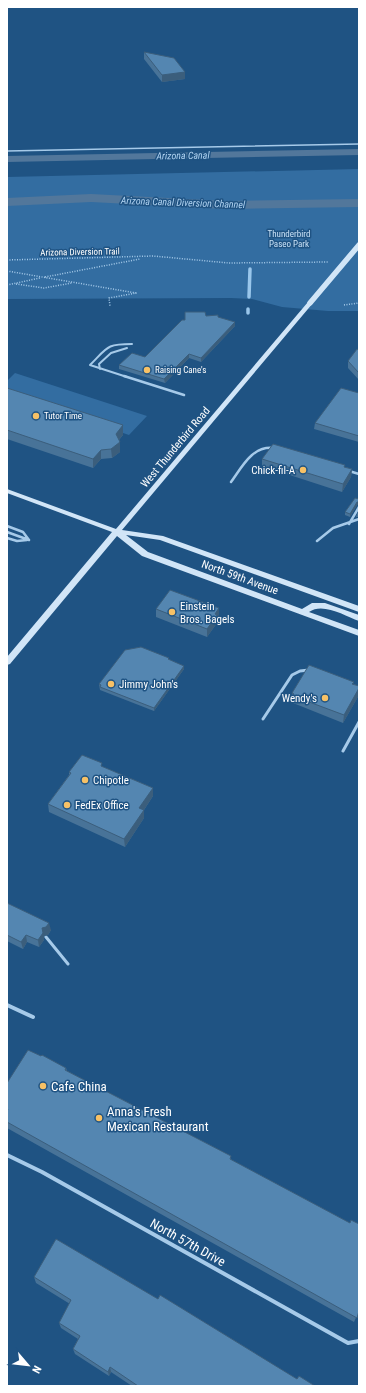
<svg xmlns="http://www.w3.org/2000/svg" width="366" height="1393" font-family="'Roboto Condensed',sans-serif">
  <rect width="100%" height="100%" fill="#1f5383"/>
  <!-- green -->
  <path fill="#336da1" d="M359 169V311H328L282 307 252 299 231 298 7 299V177Z
    M15 373 147 416 129 435 7 394V381Z"/>
  <g fill="none" stroke-linecap="round" stroke-linejoin="round">
    <!-- stream -->
    <path stroke="#99c6eb" stroke-width="3.5" d="M249 297 250 269
      M248 309V313"/>
    <!-- canal -->
    <path fill="#52779b" fill-rule="evenodd" d="M359 149V155L7 162V156Z
      M91 194 226 201 359 199V207L226 209 91 202 7 206V198Z"/>
    <!-- path -->
    <path stroke="#a6cae9" stroke-width="1.5" stroke-dasharray="1 1.5" stroke-linecap="butt" d="M7 260 153 256 229 263 329 262
      M7 271 136 293 109 298 110 306
      M45 277 140 259
      M16 284 44 288 72 283
      M7 285 40 278
      M344 305 359 303"/>
    <!-- service-far4 -->
    <path stroke="#a6cae9" stroke-width="1.5" d="M7 151 359 144"/>
    <!-- service-far3 -->
    <path stroke="#a6cae9" stroke-width="2" d="M100 369 99 364 111 353 127 348
      M127 377 90 365C108 347 106 344 132 344"/>
    <!-- service-far2 -->
    <path stroke="#a6cae9" stroke-width="2.5" d="M124 376 184 395
      M349 471 359 474
      M231 482C242 467 252 446 273 448
      M349 524 359 507
      M7 526 23 532 29 540
      M7 532 29 540
      M7 538 17 541 27 540
      M317 541 333 528 359 519"/>
    <!-- service-far1 -->
    <path stroke="#a6cae9" stroke-width="3" d="M263 719 292 675 300 671 309 670
      M343 751 359 722
      M46 937 68 964"/>
    <!-- service -->
    <path stroke="#a6cae9" stroke-width="4" d="M7 1005 33 1017
      M7 1155 42 1172 348 1343 359 1341"/>
    <!-- secondary -->
    <path fill="#d1e5f7" fill-rule="evenodd" d="M308 302 313 303 122 530 163 536 359 606V612L160 540 126 535 148 552 302 609 312 603H325L359 615V621C345 616 323 602 309 612L359 630V636L142 556 117 536 10 664 7 665V657L112 532 7 493V489L116 529Z"/>
    <!-- secondary-bridge -->
    <path stroke="#d1e5f7" stroke-width="5.5" d="M310 303 359 245"/>
  </g>
  <!-- wall -->
  <path fill="#487398" d="M144 52 185 79 162 82 144 59Z
    M206 316 218 317 235 326 201 362 189 358 165 383 119 369V365L145 357 185 320Z
    M359 350V380L348 368V361Z
    M7 388 123 435 119 440 120 452 112 458 101 459 93 468 7 439Z
    M359 393V442L314 429 315 423Z
    M262 459 345 467 352 469 351 477 342 492 262 466Z
    M359 499V505H357L350 517 345 515V512Z
    M359 510V517H356L357 514Z
    M156 609 219 616 217 619V623L207 637 156 617Z
    M169 658V659L184 669 154 711 100 690 99 684Z
    M354 682 353 684 359 686V695L343 723 293 703V702L291 701 292 693Z
    M103 767 153 788V796L144 810V818L125 847 49 812 48 804 69 775V772Z
    M7 903 51 930 48 935 44 936V940L39 947 27 942 23 949 7 941Z
    M66 1068 67 1071 231 1156V1160L359 1311 354 1322 7 1128V1083Z
    M34 1277 158 1299 297 1379 315 1386H132L111 1372 109 1376 75 1354 73 1349 78 1339 61 1328 59 1323 70 1304 36 1283Z"/>
  <!-- shaded-wall -->
  <path fill="#3b5e7c" d="M185 72V79L162 82V75Z
    M235 322V326L201 362V358Z
    M189 354V358L165 383 164 379Z
    M123 425V435L116 443V434Z
    M120 442V452L112 458 111 449Z
    M101 450V459L93 468V459Z
    M352 469 351 477 342 492 343 484Z
    M357 502H359V505H357L350 517V514Z
    M219 608V616L217 619V623L207 637V629L215 614Z
    M184 666V669L154 711V708Z
    M359 688V695L343 723 344 715Z
    M153 788V796L140 816 139 808Z
    M144 810V818L125 847 124 839Z
    M49 923 51 930 48 935 44 936V940L39 947 38 940 42 928Z
    M26 935 27 942 23 949 21 942Z
    M110 1367 111 1372 109 1376 108 1372Z"/>
  <!-- building -->
  <path fill="#5486b1" stroke="#3b5e7c" d="M144 52 174 58 185 72 162 75Z
    M185 312H205L206 316 218 315V317L235 322 201 358 189 354 164 379 119 365 132 353 145 357 182 320H185Z
    M357 349 359 350V373L348 361Z
    M7 388 123 425 116 434 120 442 111 449 101 450 93 459 7 430Z
    M341 388 359 393V436L315 423Z
    M273 444 345 465 344 467 352 469 343 484 262 459Z
    M355 498 359 499V502H357L350 514 345 512Z
    M170 590 219 608 215 614 217 615 207 629 156 609Z
    M141 647 169 658 168 659 184 666 154 708 100 687 101 685 99 684 125 650Z
    M309 665 354 682 352 684 359 686V688L344 715 293 696 294 694 292 693Z
    M82 755 102 763 101 766 153 788 139 808 144 810 124 839 48 804 71 773 69 772Z
    M7 903 49 923 46 927 42 928 43 933 38 940 26 935 21 942 7 935Z
    M28 1050 41 1056 42 1055 66 1068 65 1070 231 1156 230 1159 350 1223 351 1220 359 1224V1311L357 1318 7 1122V1111L8 1109H7V1083Z
    M56 1239 158 1299 160 1295 297 1379 299 1376 315 1386H138L110 1367 108 1372 73 1349 80 1336 59 1323 71 1300 34 1277Z"/>
  <!-- markers -->
  <g fill="#f7c166" stroke="#1f5383" stroke-width="1.5">
    <circle cx="147" cy="370" r="4"/>
    <circle cx="36" cy="416" r="4"/>
    <circle cx="303" cy="470" r="4"/>
    <circle cx="172" cy="612" r="4"/>
    <circle cx="111" cy="684" r="4"/>
    <circle cx="325" cy="698" r="4"/>
    <circle cx="85" cy="780" r="4"/>
    <circle cx="67" cy="805" r="4"/>
    <circle cx="43" cy="1086" r="4"/>
    <circle cx="99" cy="1118" r="4"/>
  </g>
  <g text-anchor="middle" stroke-width="3" stroke-linejoin="round" paint-order="stroke">
    <!-- far-park labels -->
    <g font-size="9" fill="#cae2f7" stroke="#1f5383">
      <text x="289" y="237">Thunderbird<tspan x="289" dy="10">Paseo Park</tspan></text>
    </g>
    <!-- far-street labels -->
    <g font-size="9" fill="#fff" stroke="#1f5383">
      <text transform="translate(80 252) rotate(-1)" y="3">Arizona Diversion Trail</text>
    </g>
    <!-- far-poi labels -->
    <g font-size="9" fill="#fff" stroke="#1f5383" text-anchor="start">
      <text x="155" y="373">Raising Cane's</text>
      <text x="44" y="419">Tutor Time</text>
    </g>
    <!-- far-water labels -->
    <g font-size="10" font-style="italic" fill="#b1d3f1" stroke="#1f5383">
      <text transform="translate(183 155) rotate(-1)" y="4">Arizona Canal</text>
      <text transform="translate(183 202) rotate(2)" y="4">Arizona Canal Diversion Channel</text>
    </g>
    <!-- street labels -->
    <g font-size="11" fill="#fff" stroke="#1f5383">
      <text transform="translate(175 447) rotate(-50)" y="4">West Thunderbird Road</text>
      <text transform="translate(240 577) rotate(20)" y="4">North 59th Avenue</text>
    </g>
    <!-- poi labels -->
    <g font-size="11" fill="#fff" stroke="#1f5383" text-anchor="start">
      <text x="295" y="474" text-anchor="end">Chick-fil-A</text>
      <text x="180" y="610">Einstein<tspan x="180" dy="13">Bros. Bagels</tspan></text>
      <text x="119" y="688">Jimmy John's</text>
      <text x="317" y="702" text-anchor="end">Wendy's</text>
      <text x="93" y="784">Chipotle</text>
      <text x="75" y="809">FedEx Office</text>
    </g>
    <!-- near-poi labels -->
    <g font-size="13" fill="#fff" stroke="#1f5383" text-anchor="start">
      <text x="51" y="1091">Cafe China</text>
      <text x="107" y="1116">Anna's Fresh<tspan x="107" dy="15">Mexican Restaurant</tspan></text>
    </g>
    <!-- near-street labels -->
    <g font-size="13" fill="#fff" stroke="#1f5383">
      <text transform="translate(188 1242) rotate(29)" y="5">North 57th Drive</text>
    </g>
  </g>
  <!-- border -->
  <rect width="366" height="1393" fill="none" stroke="#ffffff" stroke-width="16"/>
  <!-- north arrow -->
  <g transform="translate(28 1365) rotate(118)" stroke="#1f5383" stroke-width="3" paint-order="stroke">
  <path d="M0-3L7 15L0 10L-7 15Z" fill="#ffffff"/>
  <text y="-6" font-size="11" font-weight="bold" text-anchor="middle" fill="#ffffff">N</text>
  </g>
</svg>
